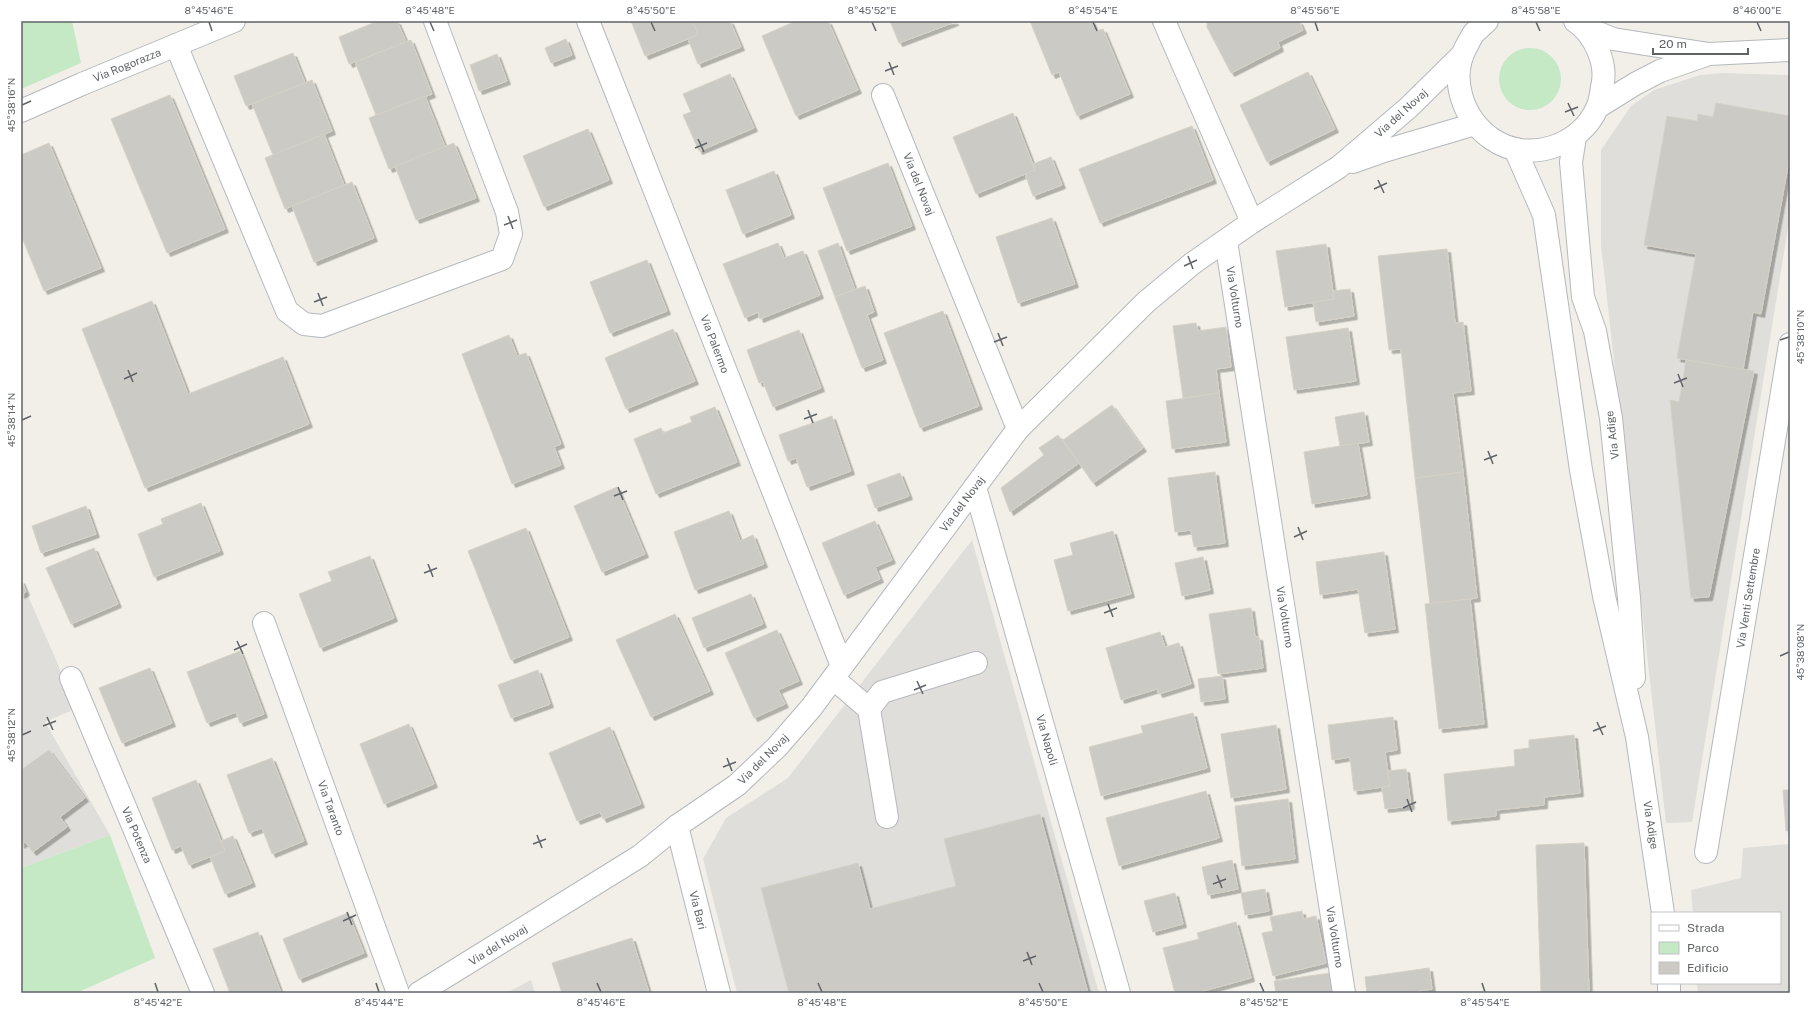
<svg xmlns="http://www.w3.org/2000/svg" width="1811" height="1014" viewBox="0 0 1811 1014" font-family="'Public Sans',sans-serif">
  <defs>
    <filter id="shadow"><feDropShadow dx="3.5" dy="3.5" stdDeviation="0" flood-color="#0004"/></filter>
  </defs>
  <rect width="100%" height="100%" fill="#f1efe8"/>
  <g fill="#e0deda">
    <path d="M 1723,73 L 1790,75 L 1790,215 L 1692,822 L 1666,823 L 1601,245 L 1601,150 L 1631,106 L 1654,90 L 1700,75 Z"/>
    <path d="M 972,540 L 1099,993 L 737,993 L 703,859 L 726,818 L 788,778 Z"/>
    <path d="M 21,580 L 56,660 L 75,709 L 45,722 L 110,835 L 21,868 Z"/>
    <path d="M 1790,844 L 1790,993 L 1698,993 L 1697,983 L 1780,983 L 1780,913 L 1693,913 L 1691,890 L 1741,878 L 1743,848 Z"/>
    <path d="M 531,980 L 535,993 L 506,993 Z"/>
  </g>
  <g fill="#c5e8c5">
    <path d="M 21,21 L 72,21 L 81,63 L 21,89 Z"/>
    <circle cx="1530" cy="79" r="31"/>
    <path d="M 110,835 L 155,958 L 76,993 L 21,993 L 21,868 Z"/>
  </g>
  <g fill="#cccac5" stroke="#d6d1c6" filter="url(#shadow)">
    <path d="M 378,21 L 397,21 L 406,42 L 349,64 L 339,37 Z"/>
    <path d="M 631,21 L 693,21 L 698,35 L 645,56 Z"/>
    <path d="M 693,21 L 730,21 L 741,47 L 698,64 L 688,39 L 698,35 Z"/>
    <path d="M 796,21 L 828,21 L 858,90 L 796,116 L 762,36 Z"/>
    <path d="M 890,21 L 955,21 L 955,22 L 899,43 Z"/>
    <path d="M 1030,21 L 1092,21 L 1096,31 L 1103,29 L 1130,94 L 1077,116 L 1059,72 L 1052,75 Z"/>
    <path d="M 1207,21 L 1299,21 L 1303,30 L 1278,42 L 1280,48 L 1231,73 L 1207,27 Z"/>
    <path d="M 566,39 L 572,55 L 551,63 L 545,48 Z"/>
    <path d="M 411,40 L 432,94 L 376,115 L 355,62 Z"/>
    <path d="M 293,53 L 305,83 L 246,106 L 234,76 Z"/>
    <path d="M 497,54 L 507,81 L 479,91 L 470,65 Z"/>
    <path d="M 1308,72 L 1335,129 L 1267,162 L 1240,105 Z"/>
    <path d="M 730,74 L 754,128 L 699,151 L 683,115 L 691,112 L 683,94 Z"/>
    <path d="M 312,80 L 332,131 L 273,155 L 252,104 Z"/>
    <path d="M 170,95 L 225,229 L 167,253 L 111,119 Z"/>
    <path d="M 425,96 L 445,147 L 389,169 L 369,118 Z"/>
    <path d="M 1716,103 L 1790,116 L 1790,155 L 1761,314 L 1753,312 L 1743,370 L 1677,358 L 1696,254 L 1644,245 L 1667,116 L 1697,121 L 1698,114 L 1713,117 Z"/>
    <path d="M 1013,113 L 1035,170 L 976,194 L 953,137 Z"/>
    <path d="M 1192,126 L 1213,180 L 1100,223 L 1079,169 Z"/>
    <path d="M 588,129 L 609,180 L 544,207 L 523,156 Z"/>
    <path d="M 324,134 L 344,185 L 285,209 L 265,158 Z"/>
    <path d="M 49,143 L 101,268 L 44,291 L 21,235 L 21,155 Z"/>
    <path d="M 454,143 L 476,198 L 416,220 L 395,166 Z"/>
    <path d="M 1051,157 L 1062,185 L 1033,196 L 1025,174 L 1035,170 L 1033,164 Z"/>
    <path d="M 888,163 L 912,226 L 847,251 L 823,188 Z"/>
    <path d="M 774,171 L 791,215 L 743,234 L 726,190 Z"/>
    <path d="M 352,182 L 374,238 L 314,262 L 292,206 Z"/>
    <path d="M 1052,218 L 1075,284 L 1018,303 L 996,237 Z"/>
    <path d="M 778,243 L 784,258 L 803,251 L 820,295 L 760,319 L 758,312 L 745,318 L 723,264 Z"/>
    <path d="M 838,243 L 855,290 L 835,297 L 818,251 Z"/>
    <path d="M 1326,244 L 1334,299 L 1285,307 L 1276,251 Z"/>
    <path d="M 1447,249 L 1455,323 L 1463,322 L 1471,391 L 1453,393 L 1463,472 L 1415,478 L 1401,349 L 1389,350 L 1378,256 Z"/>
    <path d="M 647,260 L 667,311 L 610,333 L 590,282 Z"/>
    <path d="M 865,286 L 874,312 L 867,315 L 883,360 L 862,368 L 835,297 Z"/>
    <path d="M 1350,289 L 1354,316 L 1316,322 L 1313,302 L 1334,299 L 1333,291 Z"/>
    <path d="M 152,301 L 188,394 L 283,357 L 309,424 L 145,488 L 82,329 Z"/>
    <path d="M 943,311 L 979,406 L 920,428 L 884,333 Z"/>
    <path d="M 1196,323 L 1198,331 L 1226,327 L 1231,367 L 1216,369 L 1219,393 L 1183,398 L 1173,326 Z"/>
    <path d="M 1348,328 L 1356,381 L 1294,390 L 1286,337 Z"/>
    <path d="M 673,329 L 695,381 L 626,409 L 605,358 Z"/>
    <path d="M 799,330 L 821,388 L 773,407 L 763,382 L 759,383 L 747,350 Z"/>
    <path d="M 509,335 L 517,356 L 526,353 L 561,444 L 554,447 L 561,465 L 512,484 L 462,354 Z"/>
    <path d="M 1686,360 L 1754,371 L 1709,597 L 1691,598 L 1670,400 L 1679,402 Z"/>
    <path d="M 1219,393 L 1226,442 L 1172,449 L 1166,401 Z"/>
    <path d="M 1112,405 L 1143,448 L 1093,483 L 1063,440 Z"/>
    <path d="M 715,407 L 737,462 L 656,494 L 634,439 L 661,428 L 663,433 L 692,422 L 690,417 Z"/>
    <path d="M 1364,412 L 1369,442 L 1340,446 L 1335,417 Z"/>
    <path d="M 832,416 L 851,471 L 807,487 L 796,458 L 788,461 L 779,435 Z"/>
    <path d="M 1058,435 L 1079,463 L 1010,512 L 1001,488 L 1044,455 L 1039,448 Z"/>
    <path d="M 1358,443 L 1367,495 L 1312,504 L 1304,452 Z"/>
    <path d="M 1215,472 L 1225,543 L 1194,547 L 1191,530 L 1175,532 L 1168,478 Z"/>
    <path d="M 1463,472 L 1477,598 L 1430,604 L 1415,478 Z"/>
    <path d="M 900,473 L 909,496 L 875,508 L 867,485 Z"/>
    <path d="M 617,487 L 645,554 L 602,572 L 574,506 Z"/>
    <path d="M 201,503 L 220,551 L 154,577 L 138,534 L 163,524 L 161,519 Z"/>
    <path d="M 86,506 L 96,534 L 41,553 L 32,526 Z"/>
    <path d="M 729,511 L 740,541 L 753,535 L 764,564 L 695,590 L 674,532 Z"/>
    <path d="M 875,521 L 892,560 L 875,567 L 880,579 L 844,595 L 822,543 Z"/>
    <path d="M 526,528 L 569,637 L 511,660 L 468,551 Z"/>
    <path d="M 1113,531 L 1131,594 L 1068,611 L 1054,560 L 1073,555 L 1070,543 Z"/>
    <path d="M 94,548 L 118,604 L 71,624 L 46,568 Z"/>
    <path d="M 1384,552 L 1395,629 L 1365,633 L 1358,589 L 1320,595 L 1316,562 Z"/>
    <path d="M 370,556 L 394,618 L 320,648 L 299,594 L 332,581 L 328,572 Z"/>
    <path d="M 1203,557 L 1210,590 L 1182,596 L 1175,563 Z"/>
    <path d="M 21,580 L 26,592 L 21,595 Z"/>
    <path d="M 751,594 L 763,624 L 704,648 L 692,618 Z"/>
    <path d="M 1470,599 L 1484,724 L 1439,729 L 1425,604 Z"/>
    <path d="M 1251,608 L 1255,637 L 1259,637 L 1263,668 L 1218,674 L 1209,614 Z"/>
    <path d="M 675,614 L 710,691 L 651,717 L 616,640 Z"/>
    <path d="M 777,630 L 799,681 L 778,690 L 785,704 L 754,718 L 725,653 Z"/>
    <path d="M 1160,632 L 1165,647 L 1179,643 L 1191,684 L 1159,694 L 1157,689 L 1121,700 L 1106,648 Z"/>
    <path d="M 240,651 L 264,714 L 240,723 L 236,712 L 207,723 L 187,672 Z"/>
    <path d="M 150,668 L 172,723 L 122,743 L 99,688 Z"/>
    <path d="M 538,670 L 550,704 L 511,718 L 498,685 Z"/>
    <path d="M 1222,676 L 1225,699 L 1201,702 L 1198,679 Z"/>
    <path d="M 1193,713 L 1207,768 L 1101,796 L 1089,747 L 1143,733 L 1141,726 Z"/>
    <path d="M 1393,717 L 1397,750 L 1385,752 L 1390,786 L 1354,791 L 1350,757 L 1332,760 L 1328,725 Z"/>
    <path d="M 409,724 L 434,784 L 384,804 L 360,744 Z"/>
    <path d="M 1276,725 L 1286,789 L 1231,798 L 1221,734 Z"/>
    <path d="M 610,727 L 641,804 L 603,819 L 600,812 L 577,821 L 549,753 Z"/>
    <path d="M 1574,735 L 1580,793 L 1544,797 L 1544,805 L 1496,810 L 1496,816 L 1448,821 L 1444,774 L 1515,766 L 1514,750 L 1529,748 L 1529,740 Z"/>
    <path d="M 49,750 L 85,798 L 60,817 L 67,827 L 33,852 L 25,842 L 21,845 L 21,770 Z"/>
    <path d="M 272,758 L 304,841 L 272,854 L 262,828 L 249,833 L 227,775 Z"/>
    <path d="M 1406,769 L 1411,806 L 1385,809 L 1382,787 L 1390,786 L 1388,771 Z"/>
    <path d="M 196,780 L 225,851 L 189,865 L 181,846 L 172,850 L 152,798 Z"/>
    <path d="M 1783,790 L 1790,790 L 1790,831 L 1786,831 Z"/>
    <path d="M 1206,791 L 1219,838 L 1119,866 L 1106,818 Z"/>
    <path d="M 1288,799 L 1295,859 L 1242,866 L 1235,806 Z"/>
    <path d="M 1040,814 L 1088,993 L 789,993 L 761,888 L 858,863 L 870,909 L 956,886 L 944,839 Z"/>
    <path d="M 233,836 L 252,883 L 225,894 L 210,857 L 225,851 L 221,841 Z"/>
    <path d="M 1584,843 L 1589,993 L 1541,993 L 1536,845 Z"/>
    <path d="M 1232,860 L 1238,889 L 1208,895 L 1202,867 Z"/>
    <path d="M 1265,889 L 1269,911 L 1245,915 L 1241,893 Z"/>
    <path d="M 1175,893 L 1183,924 L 1153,932 L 1144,901 Z"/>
    <path d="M 1302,911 L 1303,919 L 1316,916 L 1326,963 L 1273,976 L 1262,933 L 1273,931 L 1270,917 Z"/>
    <path d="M 348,913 L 364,953 L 299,979 L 283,939 Z"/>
    <path d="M 1236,922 L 1251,978 L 1196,993 L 1175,993 L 1163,948 L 1199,939 L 1197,933 Z"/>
    <path d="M 258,932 L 281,993 L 230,993 L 213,949 Z"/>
    <path d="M 632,938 L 649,993 L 562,993 L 552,963 Z"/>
    <path d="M 1429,968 L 1432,989 L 1406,993 L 1367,993 L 1365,977 Z"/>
    <path d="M 1330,973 L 1332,993 L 1276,993 L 1274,981 Z"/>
  </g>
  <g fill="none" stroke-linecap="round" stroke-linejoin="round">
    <g stroke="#b5b8bc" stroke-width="24">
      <g id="minor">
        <path d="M 588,21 L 842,666"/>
        <path d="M 1164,21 L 1252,222"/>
        <path d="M 1487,21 C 1483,25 1478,29 1474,33 C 1471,37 1469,42 1466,47 C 1449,79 1463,119 1492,139 C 1528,164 1581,146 1597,108 C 1600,102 1601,94 1602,87 C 1608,64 1595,35 1575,21"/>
        <path d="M 1584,27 L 1613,39 L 1709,54 L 1790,50"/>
        <path d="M 176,45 L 287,311 L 304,324 L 322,326 L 502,259 L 511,234 L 507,212 L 435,21"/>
        <path d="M 883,95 L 1018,429"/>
        <path d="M 1598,107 L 1635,84 L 1660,71 L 1706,55"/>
        <path d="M 21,111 L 82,84 L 234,21"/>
        <path d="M 1575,137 L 1571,162 L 1583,297 L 1595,331 L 1611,418 L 1629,598 L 1634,678"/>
        <path d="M 1515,149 L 1544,215 L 1581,470 L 1604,596 L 1637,737 L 1663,913"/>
        <path d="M 1353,162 L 1384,151 L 1475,124"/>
        <path d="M 1226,241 L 1344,993"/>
        <path d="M 975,487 L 1119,993"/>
        <path d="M 264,623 L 398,993"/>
        <path d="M 71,678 L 203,993"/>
        <path d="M 834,679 L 869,709 L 887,817"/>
        <path d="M 869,709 L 882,692 L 976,663"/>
        <path d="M 677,826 L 719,993"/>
        <path d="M 1706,852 L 1790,344"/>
        <path d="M 1669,983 L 1669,993"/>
        <path d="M 419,993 L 640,856 L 677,826 L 737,785 L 777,747 L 811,708 L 1018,429 L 1146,302 L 1193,263 L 1252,222 L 1339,167 L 1408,108 L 1461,56"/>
      </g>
    </g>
    <use href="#minor" stroke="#fff" stroke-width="22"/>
  </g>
  <path fill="none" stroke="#5f6368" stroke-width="1.5" d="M 209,22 L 212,31M 430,22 L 434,31M 651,22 L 655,31M 872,22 L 876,31M 1093,22 L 1097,31M 1315,22 L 1318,31M 1536,22 L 1540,31M 1757,22 L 1761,31M 889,62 L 894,75M 885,71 L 898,66M 1568,103 L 1574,116M 22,105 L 31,101M 1565,112 L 1578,107M 698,139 L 704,152M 695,148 L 707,143M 1378,180 L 1384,193M 1374,189 L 1387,183M 508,216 L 513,229M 504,225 L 517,220M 1188,256 L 1193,269M 1184,266 L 1197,260M 318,293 L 323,306M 314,302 L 327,297M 998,333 L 1003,346M 1780,340 L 1789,337M 994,342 L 1007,337M 128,370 L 133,382M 1678,374 L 1683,387M 124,379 L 137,373M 1674,383 L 1687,378M 808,410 L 813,423M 804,419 L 817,414M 22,420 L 31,416M 1488,451 L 1493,464M 1484,460 L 1497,455M 618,487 L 623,500M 614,496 L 627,491M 1298,527 L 1303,540M 1294,537 L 1307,531M 428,564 L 433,577M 424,573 L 437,568M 1108,604 L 1113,617M 1104,613 L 1117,608M 237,641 L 243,654M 234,650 L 247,644M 1780,656 L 1789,652M 917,681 L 923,694M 914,690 L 926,685M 47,717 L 53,730M 1597,722 L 1603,735M 43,726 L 56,721M 1593,731 L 1606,726M 22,735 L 31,731M 727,758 L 732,771M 723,767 L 736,762M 1407,799 L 1412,812M 1403,808 L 1416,802M 537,835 L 542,848M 533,844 L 546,839M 1217,875 L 1222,888M 1213,884 L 1226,879M 347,912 L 352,925M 343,921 L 356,915M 1027,952 L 1032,965M 1023,961 L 1036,956M 155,983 L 158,992M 376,983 L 379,992M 597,983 L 601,992M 818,983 L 822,992M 1039,983 L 1043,992M 1260,983 L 1264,992M 1482,983 L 1485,992"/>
  <g text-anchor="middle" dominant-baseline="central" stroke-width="3.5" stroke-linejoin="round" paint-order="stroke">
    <g font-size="11" fill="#5f6368" stroke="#fff">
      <text transform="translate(127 65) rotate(-22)">Via Rogorazza</text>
      <text transform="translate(1401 113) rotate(-42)">Via del Novaj</text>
      <text transform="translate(919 184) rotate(68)">Via del Novaj</text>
      <text transform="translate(1235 297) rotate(81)">Via Volturno</text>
      <text transform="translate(715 344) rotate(69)">Via Palermo</text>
      <text transform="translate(1612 435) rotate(-97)">Via Adige</text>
      <text transform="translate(962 504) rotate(-53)">Via del Novaj</text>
      <text transform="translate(1748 598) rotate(-81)">Via Venti Settembre</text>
      <text transform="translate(1285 617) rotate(81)">Via Volturno</text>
      <text transform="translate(1047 740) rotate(74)">Via Napoli</text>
      <text transform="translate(763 759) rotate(-45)">Via del Novaj</text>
      <text transform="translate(331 808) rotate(70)">Via Taranto</text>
      <text transform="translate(1651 825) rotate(81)">Via Adige</text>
      <text transform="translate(137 835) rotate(67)">Via Potenza</text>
      <text transform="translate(698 910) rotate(76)">Via Bari</text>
      <text transform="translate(1335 937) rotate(81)">Via Volturno</text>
      <text transform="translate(498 945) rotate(-32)">Via del Novaj</text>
    </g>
  </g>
  <rect width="1811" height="1014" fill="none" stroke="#ffffff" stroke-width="44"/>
  <rect x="1651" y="912" width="130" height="72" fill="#ffffff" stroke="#bfc1c3"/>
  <rect x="1659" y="925" width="20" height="6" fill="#ffffff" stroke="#bfc1c3"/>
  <text x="1687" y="932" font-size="12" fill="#5f6368">Strada</text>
  <rect x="1659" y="942" width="20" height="12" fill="#c5e8c5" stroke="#bfc1c3"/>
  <text x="1687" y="952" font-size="12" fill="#5f6368">Parco</text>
  <rect x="1659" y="962" width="20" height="12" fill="#cccac5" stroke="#bfc1c3"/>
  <text x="1687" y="972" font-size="12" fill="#5f6368">Edificio</text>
  <path d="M1653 48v6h95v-6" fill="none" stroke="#5f6368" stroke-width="2"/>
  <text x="1659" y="48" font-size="12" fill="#5f6368" stroke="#ffffff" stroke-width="3" paint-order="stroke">20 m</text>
  <rect x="22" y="22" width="1767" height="970" fill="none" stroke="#5f6368" stroke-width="1.5"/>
  <g font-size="10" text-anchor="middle" fill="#5f6368">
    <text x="209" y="14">8°45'46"E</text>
    <text x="430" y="14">8°45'48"E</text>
    <text x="651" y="14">8°45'50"E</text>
    <text x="872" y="14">8°45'52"E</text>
    <text x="1093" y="14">8°45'54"E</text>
    <text x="1315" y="14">8°45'56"E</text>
    <text x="1536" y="14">8°45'58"E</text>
    <text x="1757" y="14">8°46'00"E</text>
    <text transform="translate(11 105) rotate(-90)" y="4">45°38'16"N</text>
    <text transform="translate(1800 337) rotate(-90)" y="4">45°38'10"N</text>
    <text transform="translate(11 420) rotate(-90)" y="4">45°38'14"N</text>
    <text transform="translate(1800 652) rotate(-90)" y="4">45°38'08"N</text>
    <text transform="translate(11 735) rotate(-90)" y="4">45°38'12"N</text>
    <text x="158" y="1006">8°45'42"E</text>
    <text x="379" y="1006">8°45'44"E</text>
    <text x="601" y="1006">8°45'46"E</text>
    <text x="822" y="1006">8°45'48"E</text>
    <text x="1043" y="1006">8°45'50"E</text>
    <text x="1264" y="1006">8°45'52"E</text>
    <text x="1485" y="1006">8°45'54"E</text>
  </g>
</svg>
